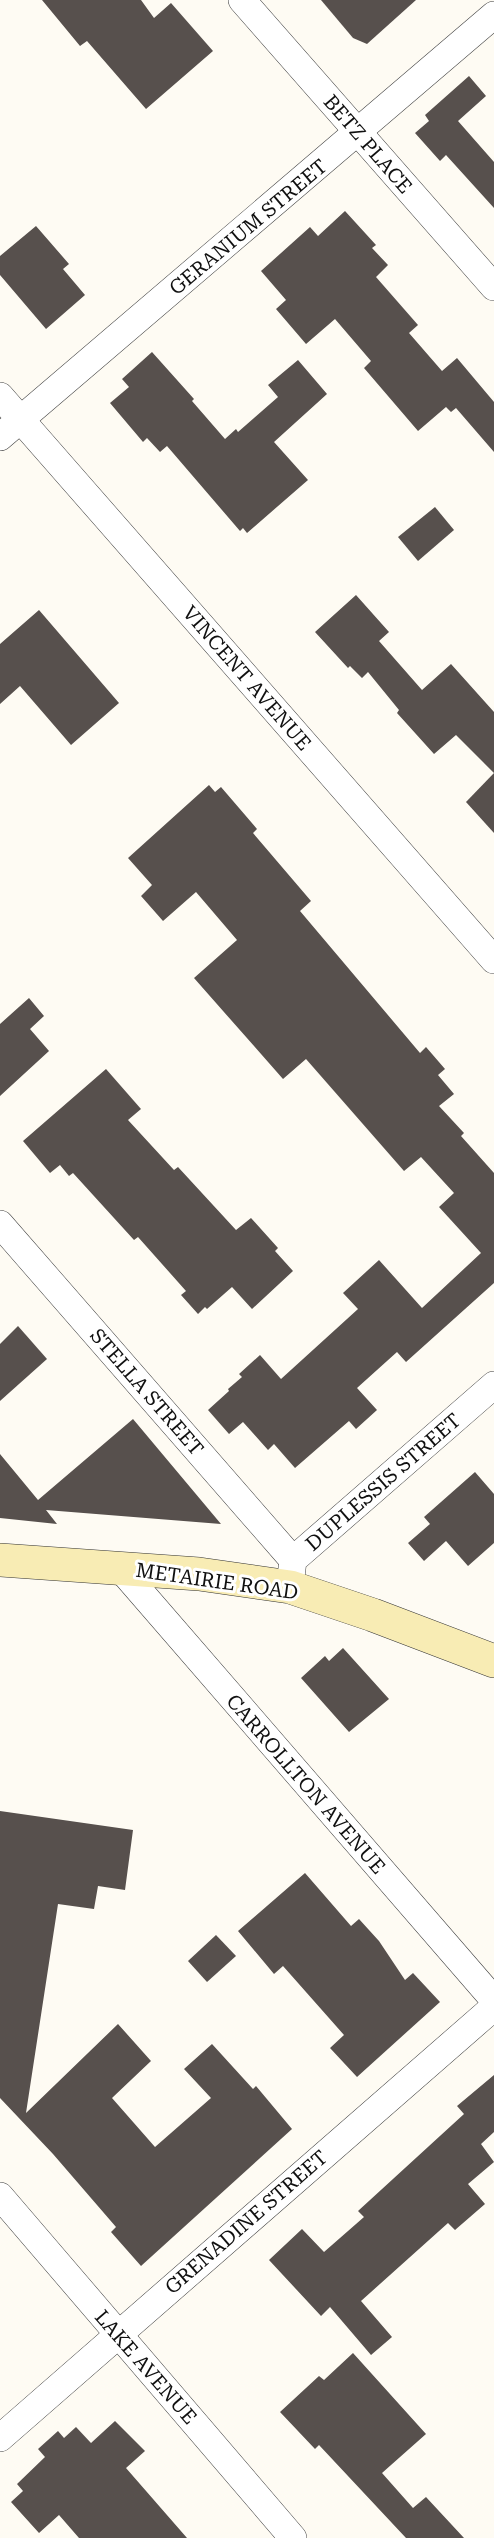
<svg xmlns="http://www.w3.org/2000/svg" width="494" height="2538" viewBox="0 0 494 2538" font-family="'Roboto Serif',serif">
  <rect width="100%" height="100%" fill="#fefbf3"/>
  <g fill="#57504d">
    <path d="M 42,0 L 141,0 L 154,18 L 171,3 L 213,51 L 146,109 L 87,41 L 80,46 Z"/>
    <path d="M 321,0 L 416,0 L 367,44 L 353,38 Z"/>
    <path d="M 469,76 L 486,96 L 458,121 L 494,162 L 494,208 L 446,155 L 440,161 L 415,133 L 429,121 L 425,115 Z"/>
    <path d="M 345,211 L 376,245 L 372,248 L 388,265 L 376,277 L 418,325 L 409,333 L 442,371 L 457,358 L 494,402 L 494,452 L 456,408 L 451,412 L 446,407 L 418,431 L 364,368 L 371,361 L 335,319 L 306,344 L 276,309 L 286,300 L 261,271 L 310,227 L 318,236 Z"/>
    <path d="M 36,226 L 69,264 L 63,269 L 85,295 L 46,329 L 0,275 L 0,256 Z"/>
    <path d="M 152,352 L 194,399 L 192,401 L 225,439 L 236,429 L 238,432 L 278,397 L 268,385 L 298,360 L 327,394 L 274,442 L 308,480 L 247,533 L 243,528 L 240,531 L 167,446 L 160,452 L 147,438 L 143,442 L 110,403 L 129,387 L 122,379 Z"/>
    <path d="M 435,507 L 454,530 L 418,561 L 398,537 Z"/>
    <path d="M 356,595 L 389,632 L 379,641 L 422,690 L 451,664 L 494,712 L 494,773 L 456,735 L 434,754 L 397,713 L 399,710 L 368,672 L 362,678 L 350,666 L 348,668 L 315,632 Z"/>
    <path d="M 39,610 L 119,703 L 71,745 L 20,686 L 0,704 L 0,644 Z"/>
    <path d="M 494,773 L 494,833 L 466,802 Z"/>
    <path d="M 209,785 L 215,792 L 221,787 L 257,829 L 253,833 L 311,901 L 300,911 L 420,1053 L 426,1047 L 445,1069 L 438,1075 L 454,1094 L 439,1106 L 464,1133 L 461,1136 L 494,1173 L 494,1283 L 406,1362 L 397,1352 L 357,1388 L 377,1410 L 356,1429 L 349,1421 L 295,1468 L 274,1444 L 268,1450 L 243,1422 L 229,1434 L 208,1410 L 229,1391 L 228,1389 L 242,1377 L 239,1374 L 260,1355 L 281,1379 L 358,1309 L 343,1293 L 379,1260 L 422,1308 L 481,1253 L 439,1207 L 454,1193 L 421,1157 L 404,1171 L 306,1059 L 283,1079 L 194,978 L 237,940 L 196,892 L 163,921 L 141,896 L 152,885 L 128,858 Z"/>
    <path d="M 29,998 L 44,1016 L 30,1029 L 49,1051 L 0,1096 L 0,1024 Z"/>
    <path d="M 106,1069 L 141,1109 L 128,1120 L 174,1170 L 178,1167 L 236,1230 L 251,1218 L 278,1248 L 275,1251 L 293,1271 L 252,1309 L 232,1287 L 207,1309 L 205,1307 L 198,1314 L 181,1295 L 186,1291 L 138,1237 L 134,1240 L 73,1173 L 69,1176 L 60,1165 L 50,1173 L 23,1141 Z"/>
    <path d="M 18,1326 L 47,1359 L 0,1401 L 0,1344 Z"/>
    <path d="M 133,1419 L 221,1524 L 46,1510 L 57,1524 L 0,1518 L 0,1454 L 38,1500 Z"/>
    <path d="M 475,1472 L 494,1494 L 494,1543 L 468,1566 L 446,1541 L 424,1561 L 408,1543 L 430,1524 L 424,1517 Z"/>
    <path d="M 343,1648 L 389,1699 L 349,1732 L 301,1678 L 325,1656 L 329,1661 Z"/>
    <path d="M 0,1811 L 133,1830 L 125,1890 L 98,1886 L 94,1909 L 58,1904 L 26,2113 L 118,2024 L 151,2061 L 112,2098 L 155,2147 L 211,2098 L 184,2069 L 212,2044 L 253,2089 L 256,2086 L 292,2129 L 141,2266 L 111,2232 L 116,2227 L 53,2154 L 0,2098 Z"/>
    <path d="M 305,1873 L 351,1926 L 359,1919 L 379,1941 L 405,1980 L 413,1973 L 440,2002 L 357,2077 L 330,2048 L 344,2035 L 283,1966 L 274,1974 L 238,1931 Z"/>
    <path d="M 216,1935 L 236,1956 L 207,1982 L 188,1961 Z"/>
    <path d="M 494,2075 L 494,2132 L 481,2144 L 494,2162 L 468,2184 L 485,2204 L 455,2230 L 448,2223 L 361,2301 L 392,2337 L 371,2355 L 330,2307 L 321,2316 L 269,2260 L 302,2229 L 324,2252 L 364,2217 L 358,2211 L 464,2114 L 457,2106 Z"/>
    <path d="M 353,2353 L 426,2434 L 382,2473 L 413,2508 L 426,2497 L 464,2538 L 406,2538 L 319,2445 L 315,2449 L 280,2412 L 319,2376 L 324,2380 Z"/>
    <path d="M 115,2421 L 145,2451 L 126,2468 L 187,2538 L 79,2538 L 59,2515 L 39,2533 L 11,2502 L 23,2491 L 17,2484 L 45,2457 L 38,2449 L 58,2431 L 64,2438 L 76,2427 L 91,2443 Z"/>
  </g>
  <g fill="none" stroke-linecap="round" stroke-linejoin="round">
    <g stroke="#434343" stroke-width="28">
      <g id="minor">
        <path d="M 242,0 L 494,287"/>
        <path d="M 0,396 L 494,960"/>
        <path d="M 0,437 L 494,15"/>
        <path d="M 0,1224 L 293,1560"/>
        <path d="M 119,1567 L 494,2000"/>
        <path d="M 291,1577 L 293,1560 L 494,1385"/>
        <path d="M 0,2196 L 293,2538"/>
        <path d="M 0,2438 L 494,2007"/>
      </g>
    </g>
    <g stroke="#323232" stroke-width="34">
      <path id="secondary" d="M 0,1560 L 199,1574 L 290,1587 L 373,1615 L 494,1661"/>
    </g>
    <use href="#minor" stroke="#fff" stroke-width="27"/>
    <use href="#secondary" stroke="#f8ecb4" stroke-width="33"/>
  </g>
  <g text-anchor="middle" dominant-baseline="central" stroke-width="6" stroke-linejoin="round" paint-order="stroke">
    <g font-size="20" fill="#101010" stroke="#fff">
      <text transform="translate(368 144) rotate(49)">BETZ PLACE</text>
      <text transform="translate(248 227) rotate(-40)">GERANIUM STREET</text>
      <text transform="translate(247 678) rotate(49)">VINCENT AVENUE</text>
      <text transform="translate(147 1392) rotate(49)">STELLA STREET</text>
      <text transform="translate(383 1482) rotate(-41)">DUPLESSIS STREET</text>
      <text transform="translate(217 1581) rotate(8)">METAIRIE ROAD</text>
      <text transform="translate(306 1784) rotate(49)">CARROLLTON AVENUE</text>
      <text transform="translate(246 2222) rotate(-41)">GRENADINE STREET</text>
      <text transform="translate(146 2367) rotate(49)">LAKE AVENUE</text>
    </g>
  </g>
</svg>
